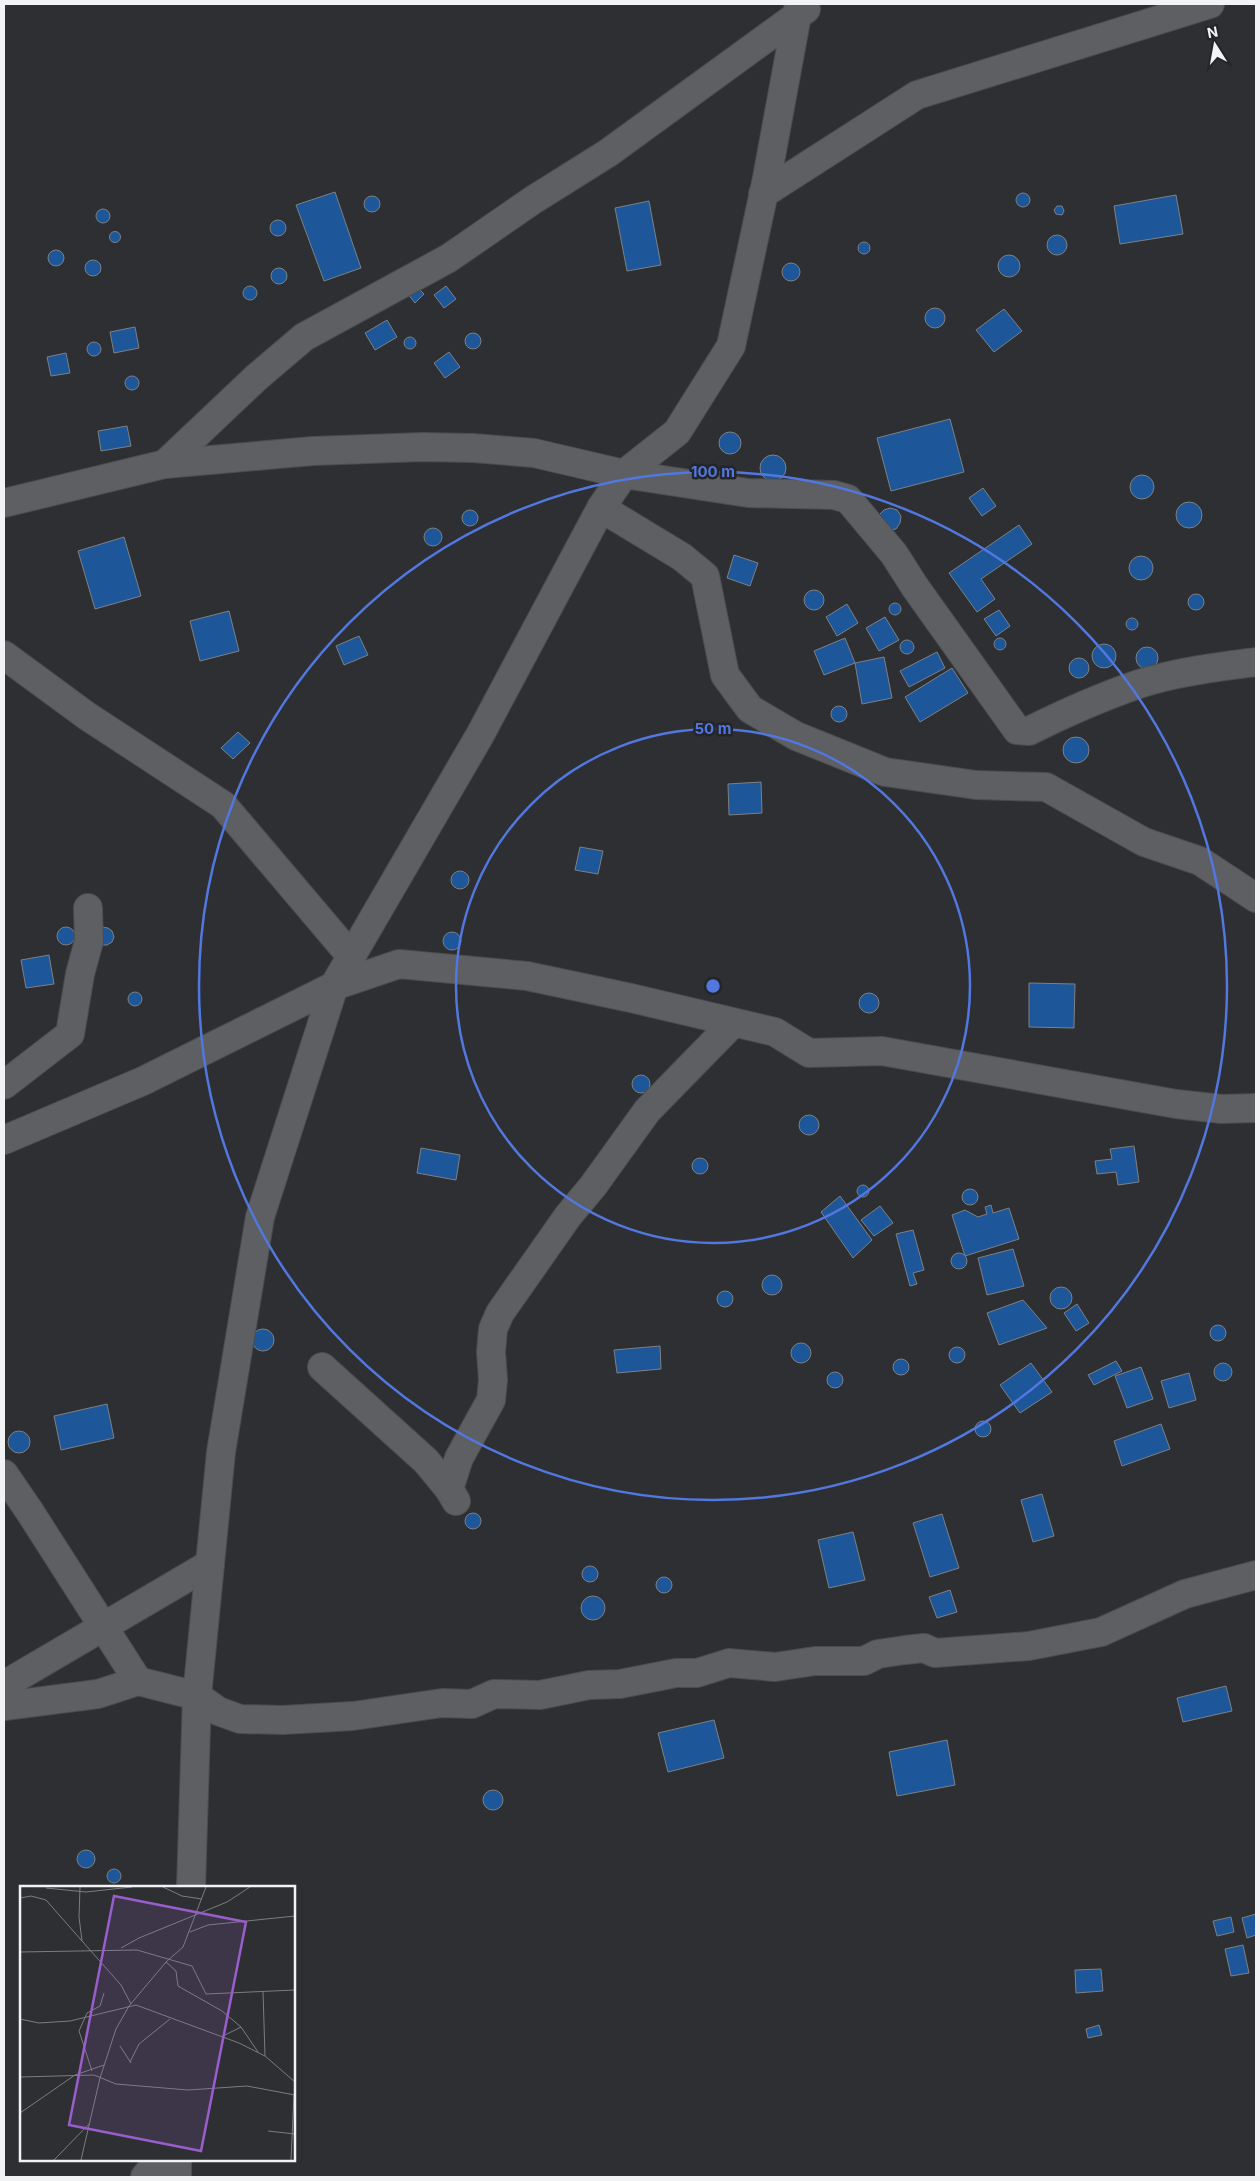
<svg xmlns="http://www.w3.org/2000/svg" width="1260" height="2181" viewBox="0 0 1260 2181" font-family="Inter,sans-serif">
  <rect width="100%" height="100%" fill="#2d2f32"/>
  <g fill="#1d5799" stroke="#7e8083">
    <path d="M 335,192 L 361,268 L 324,281 L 296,205 Z"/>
    <circle cx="1023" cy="200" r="7"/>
    <path d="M 1176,195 L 1183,234 L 1120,244 L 1114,206 Z"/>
    <circle cx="372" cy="204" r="8"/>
    <path d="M 649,201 L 661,265 L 627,271 L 615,208 Z"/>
    <path d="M 1057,206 L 1062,206 L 1064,211 L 1062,215 L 1056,214 L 1054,210 Z"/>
    <circle cx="103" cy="216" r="7"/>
    <circle cx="278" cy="228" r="8"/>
    <circle cx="115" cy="237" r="5.5"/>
    <circle cx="1057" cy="245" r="10"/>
    <circle cx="864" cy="248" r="6"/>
    <circle cx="56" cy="258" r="8"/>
    <circle cx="1009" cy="266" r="11"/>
    <circle cx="93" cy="268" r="8"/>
    <circle cx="791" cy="272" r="9"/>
    <circle cx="279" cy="276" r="8"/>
    <circle cx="250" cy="293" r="7"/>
    <path d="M 446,286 L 456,299 L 444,308 L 434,295 Z"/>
    <path d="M 417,287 L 424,294 L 415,303 L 408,294 Z"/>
    <circle cx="935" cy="318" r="10"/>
    <path d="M 1004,309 L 1022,331 L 994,352 L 976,330 Z"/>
    <path d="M 387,320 L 397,337 L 375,350 L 365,333 Z"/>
    <path d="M 135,327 L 139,348 L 114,353 L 110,332 Z"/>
    <circle cx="473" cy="341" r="8"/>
    <circle cx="410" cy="343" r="6"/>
    <circle cx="94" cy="349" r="7"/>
    <path d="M 449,352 L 460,367 L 445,378 L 434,363 Z"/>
    <path d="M 66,353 L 70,373 L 51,376 L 47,357 Z"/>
    <circle cx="132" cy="383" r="7"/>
    <path d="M 950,419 L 964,472 L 891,491 L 877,438 Z"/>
    <path d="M 127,426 L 131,446 L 101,451 L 98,431 Z"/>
    <circle cx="730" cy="443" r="11"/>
    <circle cx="773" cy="468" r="13"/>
    <circle cx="1142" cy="487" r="12"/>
    <path d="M 983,488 L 996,506 L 982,516 L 969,498 Z"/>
    <circle cx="1189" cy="515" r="13"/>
    <path d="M 890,508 L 897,510 L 901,516 L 900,523 L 896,529 L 889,530 L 879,515 L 884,510 Z"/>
    <circle cx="470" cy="518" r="8"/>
    <path d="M 1019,525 L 1032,544 L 981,579 L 995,599 L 977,612 L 949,573 Z"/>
    <circle cx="433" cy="537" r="9"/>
    <path d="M 124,537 L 141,596 L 95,609 L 78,551 Z"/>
    <path d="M 734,555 L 758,563 L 750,586 L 727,578 Z"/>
    <circle cx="1141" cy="568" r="12"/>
    <circle cx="814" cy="600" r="10"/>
    <circle cx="1196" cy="602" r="8"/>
    <circle cx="895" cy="609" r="6"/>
    <path d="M 847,604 L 858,623 L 837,636 L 826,617 Z"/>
    <path d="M 999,610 L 1010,626 L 996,636 L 984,619 Z"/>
    <path d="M 229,611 L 239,651 L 200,661 L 190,621 Z"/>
    <path d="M 885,617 L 899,640 L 879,651 L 866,628 Z"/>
    <circle cx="1132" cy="624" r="6"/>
    <path d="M 359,636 L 368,655 L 344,665 L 336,646 Z"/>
    <path d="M 845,638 L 855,663 L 824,675 L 814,651 Z"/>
    <circle cx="1000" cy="644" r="6"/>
    <circle cx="907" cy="647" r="7"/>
    <circle cx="1104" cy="656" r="12"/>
    <circle cx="1147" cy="658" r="11"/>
    <path d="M 937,652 L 945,668 L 909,687 L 900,671 Z"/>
    <path d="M 884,657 L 892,698 L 862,704 L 855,663 Z"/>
    <circle cx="1079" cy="668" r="10"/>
    <path d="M 952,668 L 968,693 L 920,722 L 905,697 Z"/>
    <circle cx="839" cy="714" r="8"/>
    <path d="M 238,732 L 250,743 L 233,759 L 221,748 Z"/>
    <circle cx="1076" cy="750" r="13"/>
    <path d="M 761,782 L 762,813 L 729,815 L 728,784 Z"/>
    <path d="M 580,847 L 603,851 L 598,874 L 575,870 Z"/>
    <circle cx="460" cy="880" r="9"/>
    <circle cx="66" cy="936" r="9"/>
    <path d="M 102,927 L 108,928 L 112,931 L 114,937 L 112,942 L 107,945 L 101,945 L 97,930 Z"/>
    <circle cx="452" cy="941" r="9"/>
    <path d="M 49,955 L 54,984 L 26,988 L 21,960 Z"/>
    <path d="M 1029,983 L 1075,984 L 1074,1028 L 1029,1027 Z"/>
    <circle cx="135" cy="999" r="7"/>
    <circle cx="869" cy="1003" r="10"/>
    <circle cx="641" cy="1084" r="9"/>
    <circle cx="809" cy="1125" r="10"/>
    <path d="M 1134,1146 L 1139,1182 L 1118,1185 L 1116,1172 L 1097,1174 L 1095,1161 L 1112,1159 L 1110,1149 Z"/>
    <path d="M 421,1148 L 460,1155 L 456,1180 L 417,1173 Z"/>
    <circle cx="700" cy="1166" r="8"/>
    <circle cx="863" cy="1191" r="6"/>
    <circle cx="970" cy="1197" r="8"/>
    <path d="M 840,1196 L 872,1240 L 853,1258 L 821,1212 Z"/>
    <path d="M 991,1205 L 993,1213 L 1009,1208 L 1019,1239 L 965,1256 L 952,1215 L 965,1210 L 978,1217 L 987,1214 L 985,1207 Z"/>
    <path d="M 880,1206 L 893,1223 L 874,1236 L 861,1220 Z"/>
    <path d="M 913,1230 L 924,1270 L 913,1273 L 917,1284 L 910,1286 L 896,1234 Z"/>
    <path d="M 1013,1249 L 1024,1286 L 987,1295 L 978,1258 Z"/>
    <circle cx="959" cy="1261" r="8"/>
    <circle cx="772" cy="1285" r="10"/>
    <circle cx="1061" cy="1298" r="11"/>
    <circle cx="725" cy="1299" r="8"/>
    <path d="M 1023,1300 L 1047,1328 L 999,1345 L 987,1313 Z"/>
    <path d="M 1077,1304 L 1089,1323 L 1076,1331 L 1064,1313 Z"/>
    <circle cx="1218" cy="1333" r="8"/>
    <circle cx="263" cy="1340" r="11"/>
    <circle cx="801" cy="1353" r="10"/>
    <path d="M 660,1346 L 661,1369 L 617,1373 L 614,1350 Z"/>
    <circle cx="957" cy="1355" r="8"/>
    <circle cx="901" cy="1367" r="8"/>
    <path d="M 1116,1361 L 1122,1371 L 1094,1385 L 1088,1375 Z"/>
    <path d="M 1031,1363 L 1052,1392 L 1020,1413 L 1000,1385 Z"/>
    <circle cx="1223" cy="1372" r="9"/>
    <path d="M 1141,1367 L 1153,1399 L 1127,1408 L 1115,1376 Z"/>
    <circle cx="835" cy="1380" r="8"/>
    <path d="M 1189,1373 L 1196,1400 L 1169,1408 L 1161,1381 Z"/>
    <path d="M 107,1404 L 114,1438 L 61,1450 L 54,1416 Z"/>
    <circle cx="983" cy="1429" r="8"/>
    <path d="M 1161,1424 L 1170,1449 L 1122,1466 L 1114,1441 Z"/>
    <circle cx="19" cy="1442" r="11"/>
    <path d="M 1042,1494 L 1054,1536 L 1033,1542 L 1021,1500 Z"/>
    <circle cx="473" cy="1521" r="8"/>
    <path d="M 942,1514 L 959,1568 L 930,1577 L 913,1523 Z"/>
    <path d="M 853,1532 L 865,1580 L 829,1588 L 818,1540 Z"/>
    <circle cx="590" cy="1574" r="8"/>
    <circle cx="664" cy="1585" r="8"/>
    <path d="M 950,1590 L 957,1612 L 937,1618 L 929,1597 Z"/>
    <circle cx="593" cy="1608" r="12"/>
    <path d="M 1226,1686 L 1232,1711 L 1183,1722 L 1177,1698 Z"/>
    <path d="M 714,1720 L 724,1758 L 668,1772 L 658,1733 Z"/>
    <path d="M 947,1740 L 955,1785 L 897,1796 L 889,1752 Z"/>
    <circle cx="493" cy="1800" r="10"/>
    <circle cx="86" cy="1859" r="9"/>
    <circle cx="114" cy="1876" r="7"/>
    <path d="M 1256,1914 L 1256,1935 L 1247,1938 L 1242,1918 Z"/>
    <path d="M 1231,1917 L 1234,1932 L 1217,1936 L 1213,1921 Z"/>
    <path d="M 1243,1945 L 1249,1973 L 1231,1976 L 1225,1949 Z"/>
    <path d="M 1101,1969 L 1103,1991 L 1076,1993 L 1075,1970 Z"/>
    <path d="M 1099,2025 L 1102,2035 L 1088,2038 L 1086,2029 Z"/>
  </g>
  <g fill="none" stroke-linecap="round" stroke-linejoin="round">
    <g stroke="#4b4c4e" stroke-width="30">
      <g id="street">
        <path d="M 763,194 L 917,95 L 1210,4"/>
        <path d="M 165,464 L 257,377 L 304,337 L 449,258 L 533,200 L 608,153 L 806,9"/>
        <path d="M 4,503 L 165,464 L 313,451 L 422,447 L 473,448 L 534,453 L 624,474 L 748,493 L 834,495 L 848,499 L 894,554 L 915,587 L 1017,730 L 1029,731 C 1065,713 1101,697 1139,684 C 1176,672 1218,667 1256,662"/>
        <path d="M 601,508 L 682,557 L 705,576 L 725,675 L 750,709 L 796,736 L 885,772 L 976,785 L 1046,787 L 1144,842 L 1200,861 L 1256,898"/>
        <path d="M 4,655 L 87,716 L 223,805 L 351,956"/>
        <path d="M 4,1085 L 70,1034 L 80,974 L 89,941 L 88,908"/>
        <path d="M 4,1140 L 143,1081 L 334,986 L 399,964 L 527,976 L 631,998 L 775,1032 L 809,1053 L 882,1051 L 1176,1104 L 1222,1109 L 1256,1108"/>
        <path d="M 322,1367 L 426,1461 L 449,1489 L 456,1501"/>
        <path d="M 4,1474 L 30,1512 L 138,1681"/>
        <path d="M 449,1489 L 459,1458 L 491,1400 L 493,1380 L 491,1352 L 493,1329 L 500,1313 L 568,1216 L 593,1186 L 647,1111 L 733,1023"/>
        <path d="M 4,1685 L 210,1564"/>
        <path d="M 4,1706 L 98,1694 L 138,1681 L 197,1696 L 218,1711 L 240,1719 L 283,1720 L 353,1716 L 442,1703 L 472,1704 L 494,1694 L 540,1695 L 589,1685 L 620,1684 L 676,1673 L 697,1673 L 729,1663 L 775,1667 L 815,1661 L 864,1661 L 878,1654 L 905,1650 L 924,1648 L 935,1653 L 1029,1646 L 1101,1632 L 1185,1594 L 1256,1575"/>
        <path d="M 191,1887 L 197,1696 L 221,1452 L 260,1217 L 334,986 L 480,735 L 601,508 L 624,474 L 677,432 L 731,346 L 767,178 L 799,4"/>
        <path d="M 145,2177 L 159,2160"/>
        <path d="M 177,2177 L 177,2160"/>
      </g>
    </g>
    <use href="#street" stroke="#5d5f62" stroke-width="28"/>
  </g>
  <g fill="none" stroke="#5277df" stroke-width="2.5">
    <circle cx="713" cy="986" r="257"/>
    <circle cx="713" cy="986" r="514"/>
  </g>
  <g transform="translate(20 1886)">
    <rect width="275" height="275" fill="#2d2f32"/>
    <path fill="none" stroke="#7c7d80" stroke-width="1" d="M 60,1 L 59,31 L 62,55 L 101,99 L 111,118M 143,1 L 162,10 L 182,13M 26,2 L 66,6 L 112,1M 0,12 L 11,10 L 26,14 L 62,55M 170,46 L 188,39 L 275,30M 101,62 L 119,52 L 207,16 L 230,1M 0,66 L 117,64 L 172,80 L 186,108 L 275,104M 146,76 L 156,85 L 158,100 L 202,125 L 221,141 L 238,166M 243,105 L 245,170M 0,133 L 19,137 L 50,135 L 116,119 L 219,157 L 245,170 L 275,196M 201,151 L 221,141M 100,160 L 111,177M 110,176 L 119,158 L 150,133M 72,185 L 59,145 L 67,127 L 80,120 L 84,107M 0,191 L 74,189 L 96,198 L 168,204 L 227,200 L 275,209M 0,227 L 55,189 L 84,179M 248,245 L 275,248M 34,274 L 69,238M 61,274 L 80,192 L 96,143 L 109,120 L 146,76 L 163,61 L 186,1M 271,274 L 274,209"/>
    <path fill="#995ecc" fill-opacity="0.15" stroke="#995ecc" stroke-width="2.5" d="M 94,10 L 226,36 L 181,265 L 49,239 Z"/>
    <rect width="275" height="275" fill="none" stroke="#f2f3f4" stroke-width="2.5"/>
  </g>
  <circle cx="713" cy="986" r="8" fill="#5277df" stroke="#232528" stroke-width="2.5"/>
  <g font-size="15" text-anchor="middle" font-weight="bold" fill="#5277df" stroke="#232528" stroke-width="5" stroke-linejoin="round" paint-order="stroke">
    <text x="713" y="477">100 m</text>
    <text x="713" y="734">50 m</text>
  </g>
  <rect width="1260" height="2181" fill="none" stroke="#f2f3f4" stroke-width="10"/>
  <g transform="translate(1215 45) rotate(349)" stroke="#232528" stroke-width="4" paint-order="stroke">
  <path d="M0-4L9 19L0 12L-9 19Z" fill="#f2f3f4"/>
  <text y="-8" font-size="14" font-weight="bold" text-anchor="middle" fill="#f2f3f4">N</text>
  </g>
</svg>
